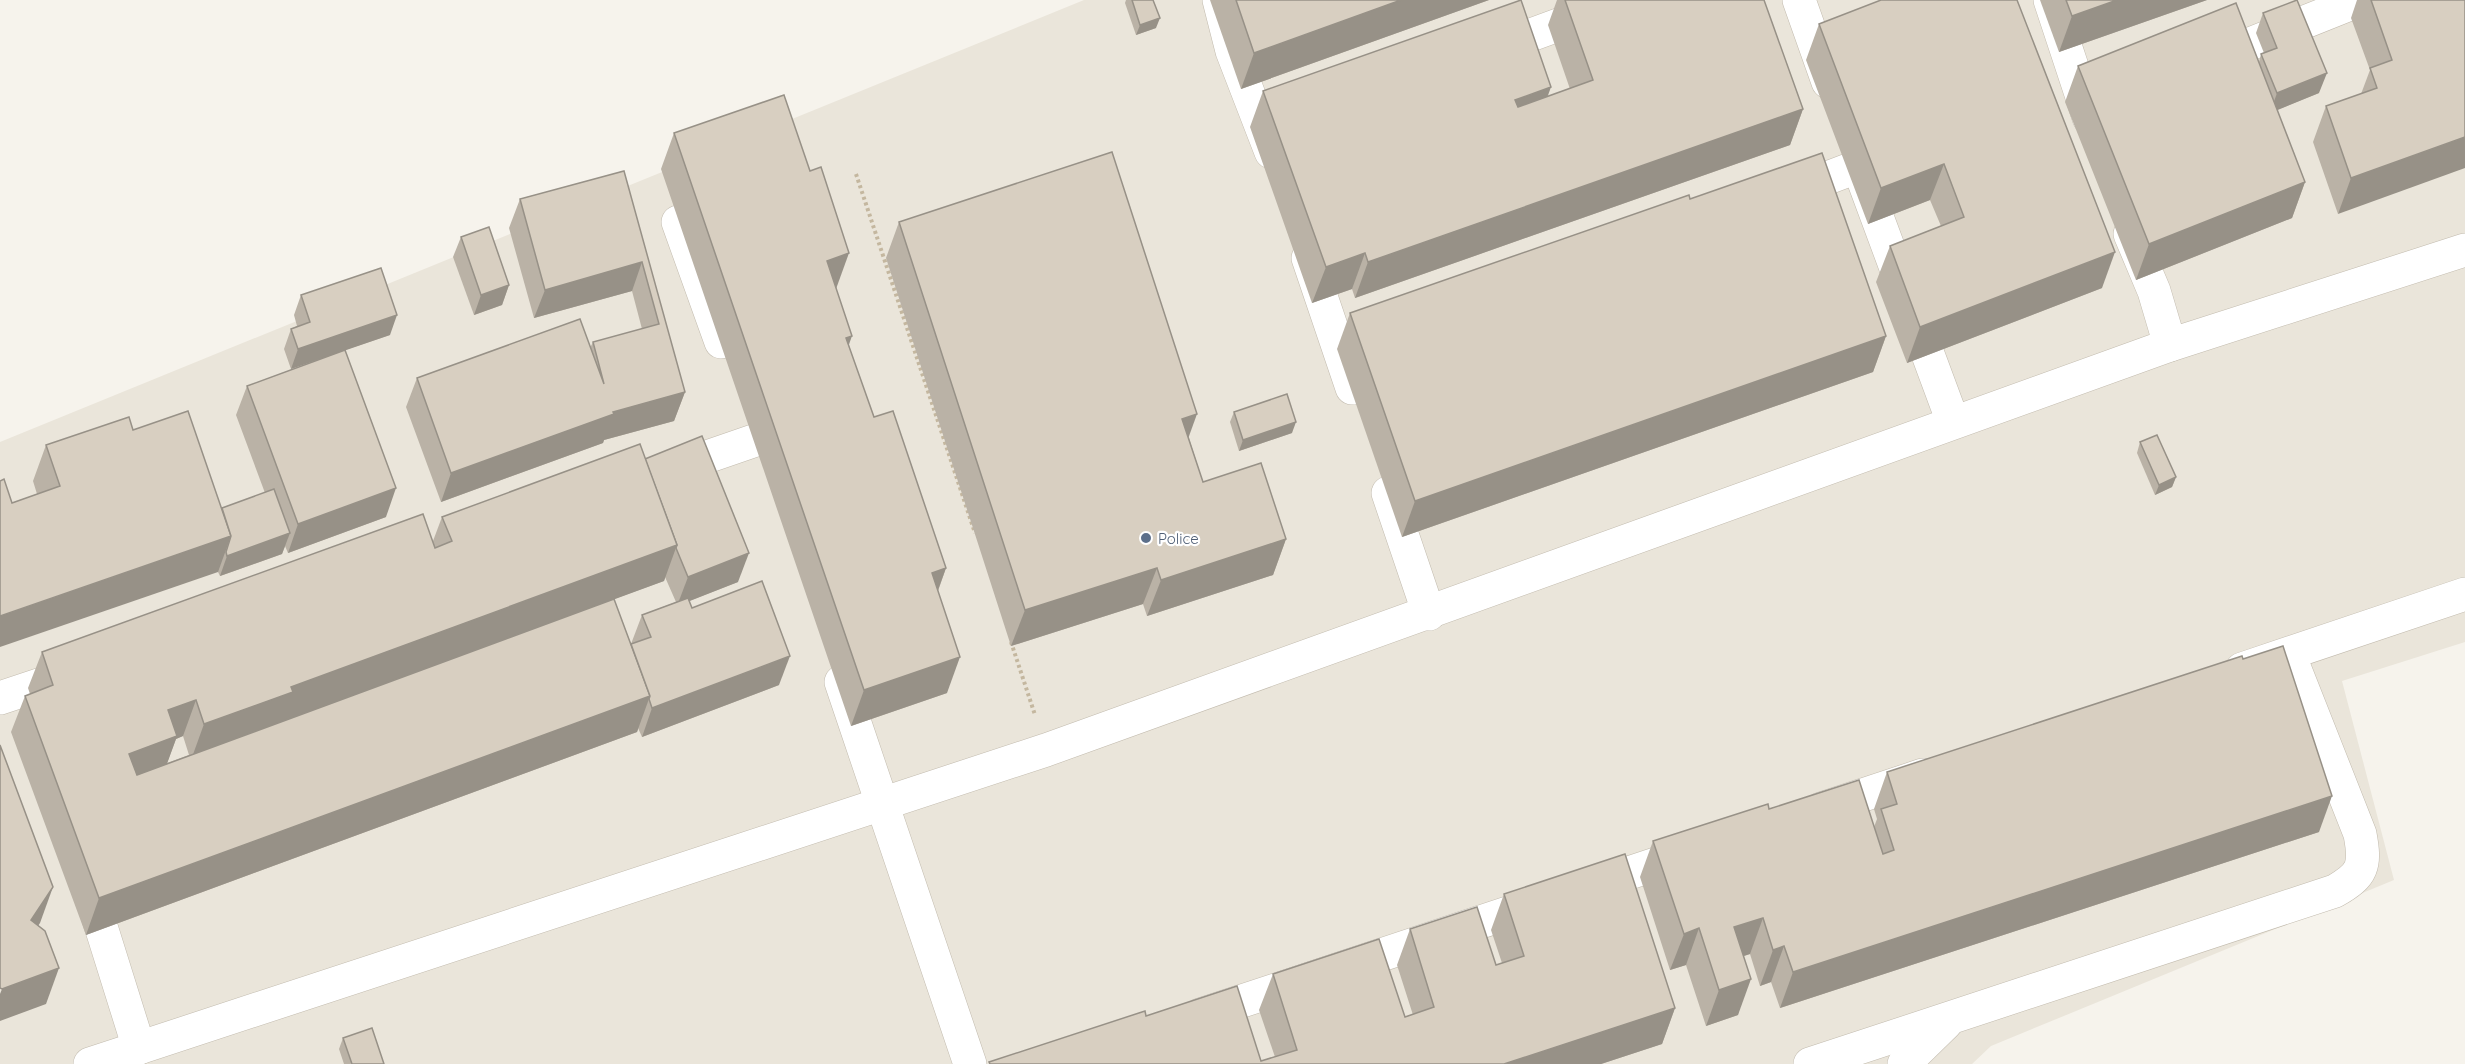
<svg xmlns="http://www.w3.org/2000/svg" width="2465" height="1064" viewBox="0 0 2465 1064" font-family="Quicksand,sans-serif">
  <rect width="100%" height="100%" fill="#f6f3ec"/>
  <path fill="#eae5da" d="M 1084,0 L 2465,0 L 2465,642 L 2342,681 L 2394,880 L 1991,1046 L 1972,1064 L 0,1064 L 0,442 Z"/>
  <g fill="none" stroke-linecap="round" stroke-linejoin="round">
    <g stroke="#c2bbae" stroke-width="34">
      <g id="street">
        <path d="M 1219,0 L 1232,51 L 1271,152"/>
        <path d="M 1799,0 L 1828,82"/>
        <path d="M 2050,0 L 2089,118"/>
        <path d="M 1490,50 L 1626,0"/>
        <path d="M 2210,60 L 2360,0"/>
        <path d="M 1863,179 L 1953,422"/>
        <path d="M 1788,193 L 1859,166"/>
        <path d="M 678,222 L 721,342"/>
        <path d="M 2130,234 L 2154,291 L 2170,345"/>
        <path d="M 1308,258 L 1352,388"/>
        <path d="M 669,470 L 756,440"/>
        <path d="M 1388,493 L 1429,614"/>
        <path d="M 2242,669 L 2465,594"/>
        <path d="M 841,682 L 970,1064"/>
        <path d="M 0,698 L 69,675"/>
        <path d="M 1821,809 L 1923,775"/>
        <path d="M 88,885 L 139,1048"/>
        <path d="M 1590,886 L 1686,854"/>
        <path d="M 1200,1015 L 1538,903"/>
        <path d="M 90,1064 L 1046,750 L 2170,345 L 2465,250"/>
        <path d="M 1810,1064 L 2335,891 C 2363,875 2366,866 2360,834 L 2289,654"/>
        <path d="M 1904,1064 L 1946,1023"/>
      </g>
    </g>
    <g stroke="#c4b79f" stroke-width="4" stroke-dasharray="3 3" stroke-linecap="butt">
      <path d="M 856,174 L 975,533"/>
      <path d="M 1011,642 L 1035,715"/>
    </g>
    <use href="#street" stroke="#fff" stroke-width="33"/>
  </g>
  <g fill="#bab2a6" fill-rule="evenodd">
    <path d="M 1126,0 L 1153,0 L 1156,28 L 1136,35 L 1125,3 Z"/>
    <path d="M 1210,0 L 1489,0 L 1241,89 Z"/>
    <path d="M 1557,0 L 1764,0 L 1803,109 L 1790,145 L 1355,298 L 1352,289 L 1312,303 L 1250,127 L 1263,91 L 1548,97 L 1570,89 L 1548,25 Z"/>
    <path d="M 2040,0 L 2207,0 L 2059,52 Z"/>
    <path d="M 2357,0 L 2465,0 L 2338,214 L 2313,142 L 2326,106 L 2361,94 L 2370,70 L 2351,18 Z"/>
    <path d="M 2263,13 L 2319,93 L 2277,110 L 2305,182 L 2292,218 L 2136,280 L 2065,102 L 2078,66 L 2259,62 L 2261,54 L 2264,53 L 2256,33 Z"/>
    <path d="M 1819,24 L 2102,288 L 1907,363 L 1876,282 L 1890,246 L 1941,226 L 1930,200 L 1868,224 L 1806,60 Z"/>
    <path d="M 674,133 L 836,288 L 849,346 L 874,417 L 946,568 L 938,591 L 947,693 L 851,726 L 661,169 Z"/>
    <path d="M 624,171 L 685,392 L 674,421 L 604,440 L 603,443 L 441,502 L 406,407 L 417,378 L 590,348 L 593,342 L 642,329 L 632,291 L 534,318 L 509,228 L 520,199 Z"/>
    <path d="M 1690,199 L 1886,336 L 1873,372 L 1402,537 L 1337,349 L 1350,313 Z"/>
    <path d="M 899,222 L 1189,438 L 1203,482 L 1286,539 L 1273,575 L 1147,616 L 1143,604 L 1011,646 L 886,258 Z"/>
    <path d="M 461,237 L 509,285 L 502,305 L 474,315 L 453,257 Z"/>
    <path d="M 301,295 L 390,335 L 345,350 L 386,517 L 288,553 L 285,546 L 282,554 L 220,576 L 218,572 L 12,503 L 37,494 L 33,481 L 46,445 L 133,430 L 222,508 L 265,493 L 236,415 L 247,386 L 328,356 L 291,369 L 284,349 L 291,329 L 297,326 L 294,315 Z"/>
    <path d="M 1234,412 L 1292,433 L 1239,451 L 1230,422 Z"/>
    <path d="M 2140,442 L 2176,477 L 2172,487 L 2155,495 L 2137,453 Z"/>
    <path d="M 645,459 L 738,582 L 689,601 L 692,608 L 779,685 L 642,737 L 638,728 L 637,732 L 86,935 L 11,732 L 25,696 L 30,694 L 28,688 L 42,652 L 433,541 L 442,517 ZM 665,577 L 676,602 L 642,615 L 631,644 L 614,599 L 664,581 ZM 183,736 L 189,755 L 167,763 L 176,739 Z"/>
    <path d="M 1887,772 L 2319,832 L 1780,1008 L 1771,982 L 1760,986 L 1750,954 L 1744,956 L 1738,1015 L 1706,1026 L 1686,965 L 1670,970 L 1640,877 L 1653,841 L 1769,809 L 1874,827 L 1877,819 L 1874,809 Z"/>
    <path d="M 1504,894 L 1675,1008 L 1662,1044 L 1601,1064 L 989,1064 L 989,1062 L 1146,1016 L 1261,1061 L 1275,1057 L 1259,1010 L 1273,974 L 1405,1017 L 1413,1015 L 1397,965 L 1410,929 L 1496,965 L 1502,963 L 1491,930 Z"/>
    <path d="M 343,1038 L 384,1064 L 344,1064 L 339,1049 Z"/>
  </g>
  <g fill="#979187">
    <path d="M 1401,0 L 1489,0 L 1241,89 L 1254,53 Z"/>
    <path d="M 2117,0 L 2207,0 L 2059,52 L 2072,16 Z"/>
    <path d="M 1160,18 L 1156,28 L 1136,35 L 1140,25 Z"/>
    <path d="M 2327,73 L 2319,93 L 2270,113 L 2277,93 Z"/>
    <path d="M 1551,87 L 1538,123 L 1502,136 L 1515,100 Z"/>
    <path d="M 1803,109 L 1790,145 L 1355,298 L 1368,262 Z"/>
    <path d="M 2465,137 L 2465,168 L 2338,214 L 2351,178 Z"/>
    <path d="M 1944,164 L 1930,200 L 1868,224 L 1881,188 Z"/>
    <path d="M 2305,182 L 2292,218 L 2136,280 L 2149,244 Z"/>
    <path d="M 2115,252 L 2102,288 L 1907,363 L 1920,327 Z"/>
    <path d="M 849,253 L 836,289 L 827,261 Z"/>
    <path d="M 1365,253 L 1352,289 L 1312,303 L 1326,267 Z"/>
    <path d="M 642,262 L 632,291 L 534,318 L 545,290 Z"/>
    <path d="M 509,285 L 502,305 L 474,315 L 481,295 Z"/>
    <path d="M 397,315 L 390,335 L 291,369 L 298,349 Z"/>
    <path d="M 852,336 L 839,372 L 846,338 Z"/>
    <path d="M 1886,336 L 1873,372 L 1402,537 L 1415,501 Z"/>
    <path d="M 685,392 L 674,421 L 604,440 L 603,443 L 441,502 L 451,473 L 613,412 Z"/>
    <path d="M 1197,414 L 1184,450 L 1182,419 Z"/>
    <path d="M 1296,422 L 1292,433 L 1239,451 L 1243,440 Z"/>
    <path d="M 2176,477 L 2172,487 L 2155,495 L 2159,485 Z"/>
    <path d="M 396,488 L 386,517 L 288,553 L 298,524 Z"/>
    <path d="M 290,533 L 282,554 L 220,576 L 227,556 Z"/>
    <path d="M 231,536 L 218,572 L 0,647 L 0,616 Z"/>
    <path d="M 1286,539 L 1273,575 L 1147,616 L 1161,580 Z"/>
    <path d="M 677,545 L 664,581 L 282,722 L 191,760 L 204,724 L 291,687 Z"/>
    <path d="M 749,553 L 738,582 L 677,606 L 688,577 Z"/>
    <path d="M 946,568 L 933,604 L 932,573 Z"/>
    <path d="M 1157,568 L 1143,604 L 1011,646 L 1025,610 Z"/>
    <path d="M 790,656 L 779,685 L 642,737 L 652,708 Z"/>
    <path d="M 960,657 L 947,693 L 851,726 L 864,690 Z"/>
    <path d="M 650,696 L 637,732 L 86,935 L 99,898 Z"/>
    <path d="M 196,700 L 183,736 L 176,739 L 164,772 L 116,790 L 129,754 L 168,710 Z"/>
    <path d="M 2332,796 L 2319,832 L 1780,1008 L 1793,972 Z"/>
    <path d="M 53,887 L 40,923 L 17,957 L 31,920 Z"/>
    <path d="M 1763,918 L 1750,954 L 1721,963 L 1734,927 Z"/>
    <path d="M 1699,928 L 1686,965 L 1670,970 L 1684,934 Z"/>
    <path d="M 1784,946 L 1771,982 L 1760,986 L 1773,950 Z"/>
    <path d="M 59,968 L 46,1004 L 0,1021 L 0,994 L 2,989 Z"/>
    <path d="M 1751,979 L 1738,1015 L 1706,1026 L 1719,990 Z"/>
    <path d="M 1675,1008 L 1662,1044 L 1601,1064 L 1504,1064 Z"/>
  </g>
  <g fill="#d8cfc1" stroke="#979187" stroke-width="1.5">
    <path d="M 1132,0 L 1153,0 L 1160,18 L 1140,25 Z"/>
    <path d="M 1236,0 L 1401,0 L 1254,53 Z"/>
    <path d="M 1521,0 L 1551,87 L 1515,100 L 1518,107 L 1593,80 L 1565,0 L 1764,0 L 1803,109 L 1368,262 L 1365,253 L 1326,267 L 1263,91 Z"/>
    <path d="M 1881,0 L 2017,0 L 2115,252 L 1920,327 L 1890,246 L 1964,217 L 1944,164 L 1881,188 L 1819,24 Z"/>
    <path d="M 2066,0 L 2117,0 L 2072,16 Z"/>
    <path d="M 2297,0 L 2327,73 L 2277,93 L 2261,54 L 2277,48 L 2263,13 Z"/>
    <path d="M 2371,0 L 2465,0 L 2465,137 L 2351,178 L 2326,106 L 2377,88 L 2370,68 L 2392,60 Z"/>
    <path d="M 2236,3 L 2305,182 L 2149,244 L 2078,66 Z"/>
    <path d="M 784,95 L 810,171 L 821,167 L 849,253 L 827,261 L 852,336 L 846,338 L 874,417 L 893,411 L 946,568 L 932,573 L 960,657 L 864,690 L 674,133 Z"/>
    <path d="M 1112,152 L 1197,414 L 1182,419 L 1203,482 L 1261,463 L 1286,539 L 1161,580 L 1157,568 L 1025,610 L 899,222 Z"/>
    <path d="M 1822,153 L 1886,336 L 1415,501 L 1350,313 L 1689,195 L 1690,199 Z"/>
    <path d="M 624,171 L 685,392 L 613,412 L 614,414 L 451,473 L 417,378 L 580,319 L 604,384 L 593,342 L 659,324 L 642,262 L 545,290 L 520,199 Z"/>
    <path d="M 489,227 L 509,285 L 481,295 L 461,237 Z"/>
    <path d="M 381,268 L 397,315 L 298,349 L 291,329 L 310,322 L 301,295 Z"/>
    <path d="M 345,350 L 396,488 L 298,524 L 247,386 Z"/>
    <path d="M 1287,394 L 1296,422 L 1243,440 L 1234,412 Z"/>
    <path d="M 188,411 L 231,536 L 0,616 L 0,481 L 4,479 L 12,503 L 60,486 L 46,445 L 129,417 L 133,430 Z"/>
    <path d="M 2157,435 L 2176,477 L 2159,485 L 2140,442 Z"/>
    <path d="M 702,436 L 749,553 L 688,577 L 676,548 L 677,545 L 645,459 Z"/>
    <path d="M 640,444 L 677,545 L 291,687 L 293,692 L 204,724 L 196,700 L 168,710 L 177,736 L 129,754 L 137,775 L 614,599 L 650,696 L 99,898 L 25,696 L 53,685 L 42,652 L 423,514 L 435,548 L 452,541 L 442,517 Z"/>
    <path d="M 274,489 L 290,533 L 227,556 L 226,552 L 231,536 L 222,508 Z"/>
    <path d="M 762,581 L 790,656 L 652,708 L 649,699 L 650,696 L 631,644 L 651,637 L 642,615 L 688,598 L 692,608 Z"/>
    <path d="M 2283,646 L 2332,796 L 1793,972 L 1784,946 L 1773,950 L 1763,918 L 1734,927 L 1751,979 L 1719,990 L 1699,928 L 1684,934 L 1653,841 L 1768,804 L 1769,809 L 1859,780 L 1883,854 L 1894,850 L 1881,809 L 1897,804 L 1887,772 L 2242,656 L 2243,659 Z"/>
    <path d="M 0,745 L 53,887 L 31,920 L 45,931 L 59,968 L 2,989 L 0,988 Z"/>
    <path d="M 1625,854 L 1675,1008 L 1504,1064 L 990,1064 L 989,1062 L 1145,1011 L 1146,1016 L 1237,986 L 1261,1061 L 1297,1050 L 1273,974 L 1379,939 L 1405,1017 L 1434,1007 L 1410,929 L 1477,907 L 1496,965 L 1524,956 L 1504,894 Z"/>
    <path d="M 372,1028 L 384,1064 L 352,1064 L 343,1038 Z"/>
  </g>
  <circle fill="#5c6f8a" stroke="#fff" stroke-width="2" cx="1146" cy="538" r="6"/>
  <g text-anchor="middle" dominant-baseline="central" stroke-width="4.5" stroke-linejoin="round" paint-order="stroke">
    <g font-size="15" fill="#4e5e75" stroke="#fff" text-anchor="start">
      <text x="1158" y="538">Police</text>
    </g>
  </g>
</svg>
